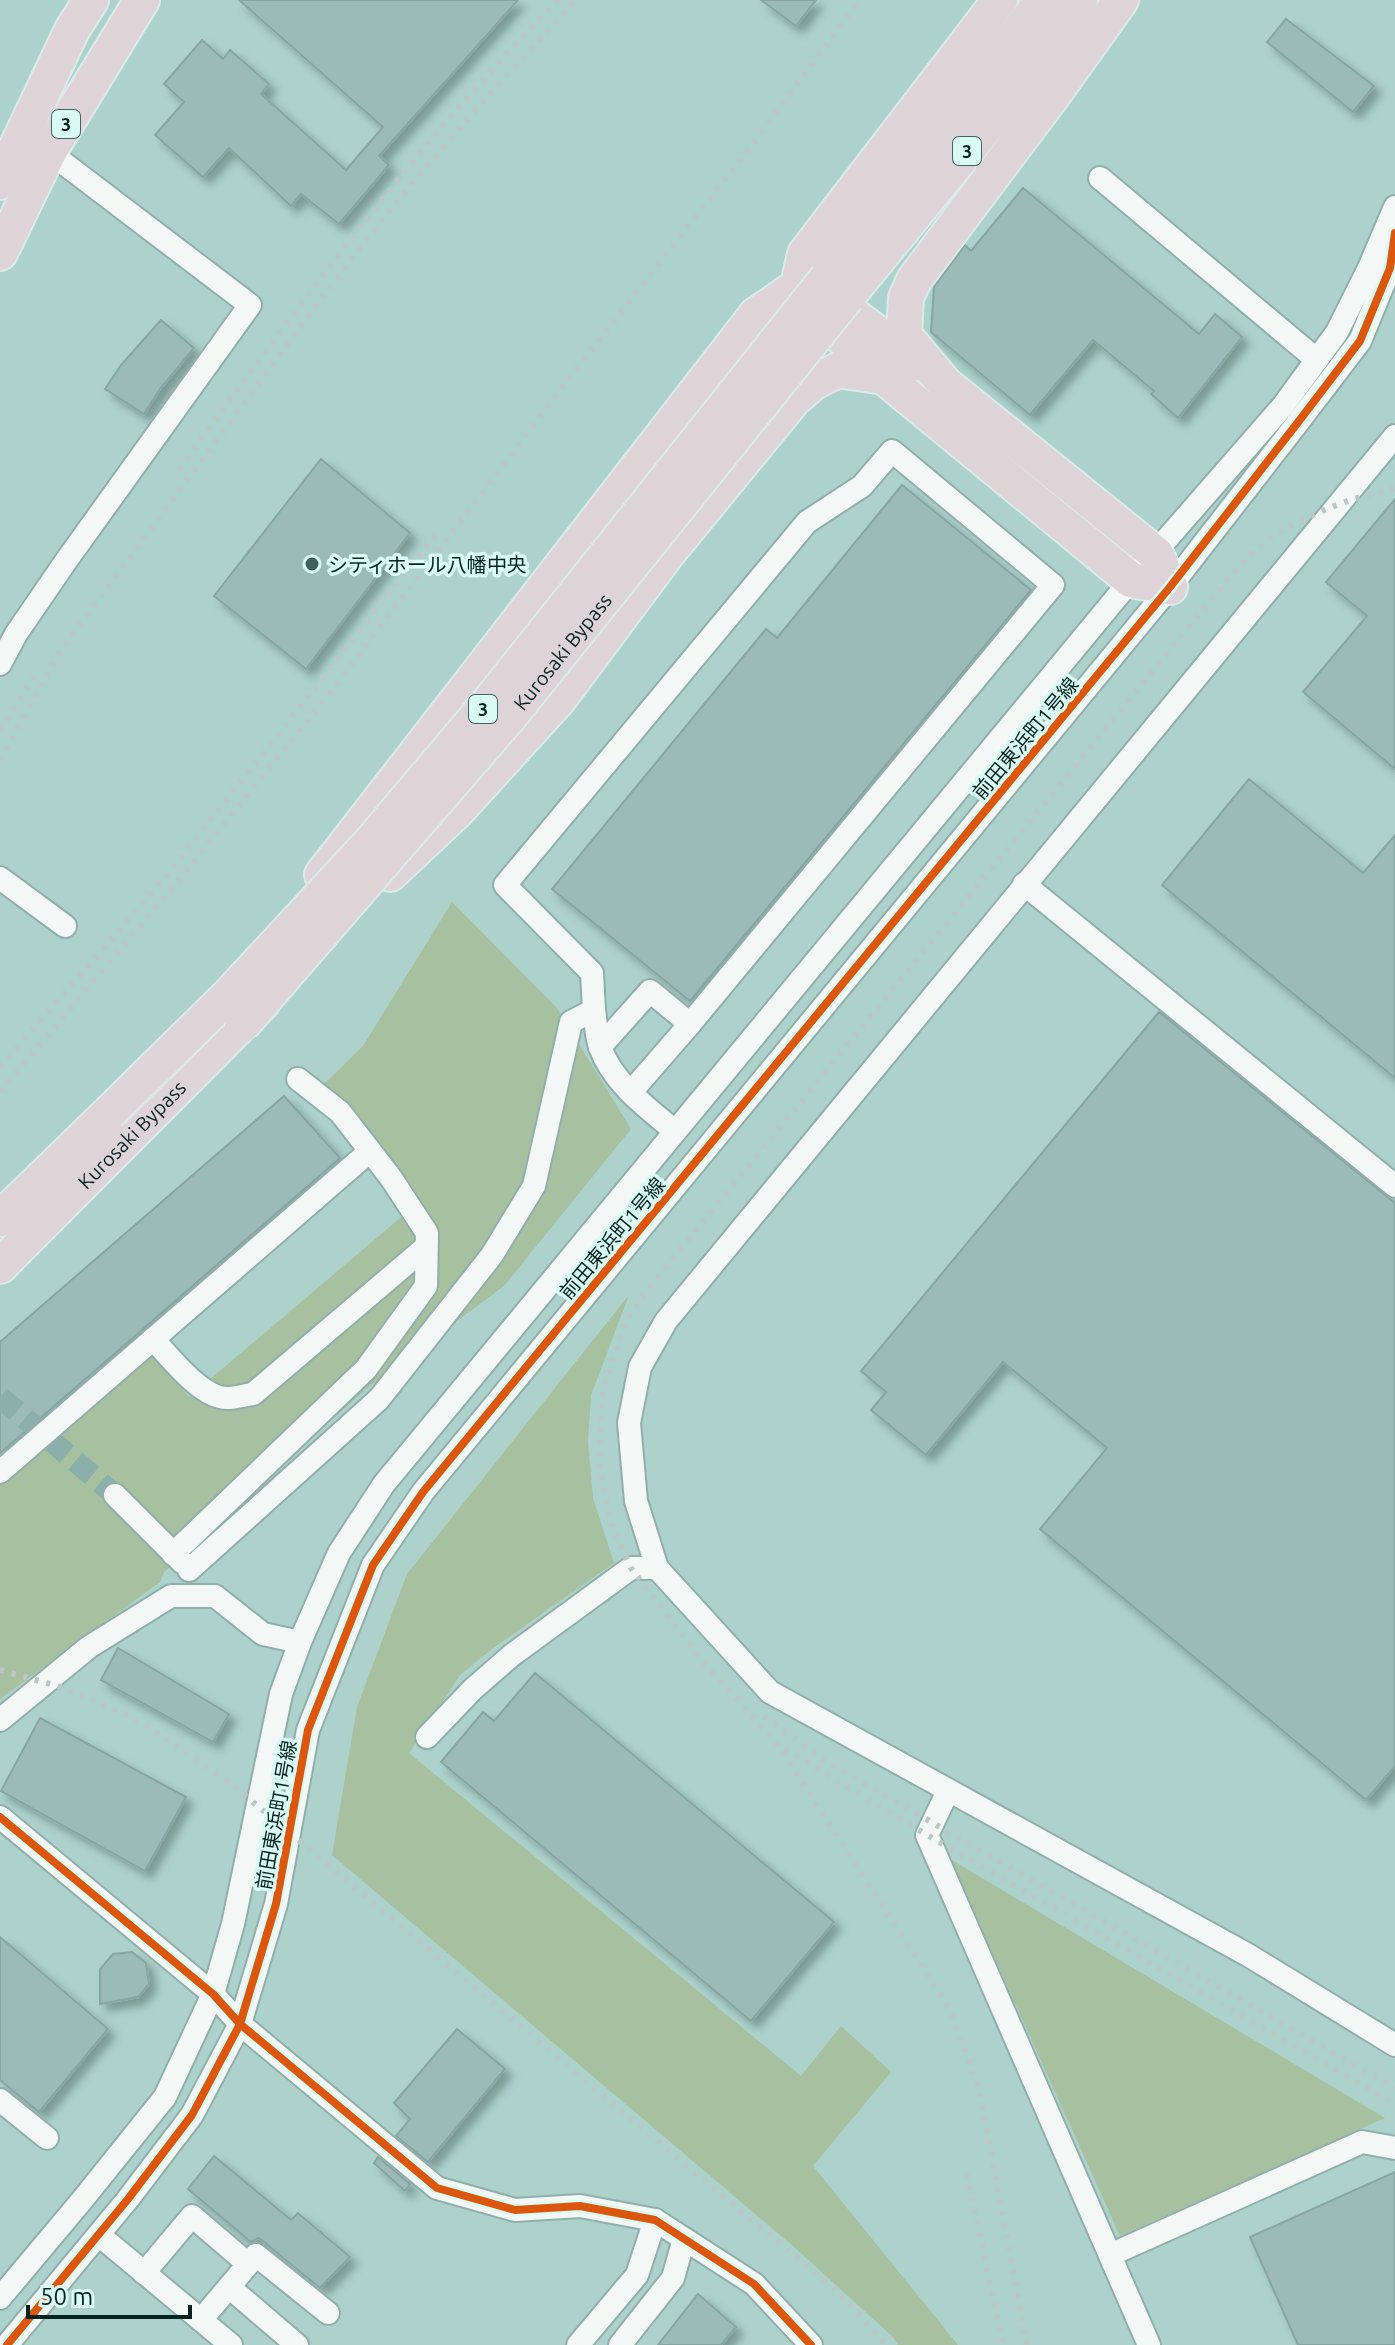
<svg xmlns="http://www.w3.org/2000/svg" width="1395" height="2345" viewBox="0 0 1395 2345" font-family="Ubuntu,'Noto Sans JP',sans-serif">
  <defs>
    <filter id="shadow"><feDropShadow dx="7" dy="7" stdDeviation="4" flood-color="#0004"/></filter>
  </defs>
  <rect width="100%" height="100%" fill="#acd2cb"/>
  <g fill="#a6c0a0">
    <path d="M 452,902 L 557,1008 L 631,1129 L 504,1286 L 367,1388 L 164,1572 L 160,1582 L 0,1699 L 0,1483 L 150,1354 L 189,1397 L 419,1202 L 349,1106 L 322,1086 L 363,1046 Z"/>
    <path d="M 629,1295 L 591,1395 L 588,1442 L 593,1498 L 614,1563 L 492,1649 L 460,1675 L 409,1753 L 801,2076 L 841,2026 L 891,2072 L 813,2166 L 958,2345 L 898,2345 L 893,2337 L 793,2246 L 332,1855 L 357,1707 L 407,1574 Z"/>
    <path d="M 950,1859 L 1385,2118 L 1120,2236 Z"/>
  </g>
  <g fill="#9dbbb6" stroke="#88a6a1" stroke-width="2" filter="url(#shadow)">
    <path d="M 239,0 L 518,0 L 379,156 L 389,165 L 339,224 L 301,194 L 291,206 L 229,148 L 203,177 L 155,135 L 184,102 L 164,84 L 202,40 L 223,59 L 230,50 L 269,84 L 261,94 L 346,170 L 383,127 Z"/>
    <path d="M 761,0 L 816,0 L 796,26 Z"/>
    <path d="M 1286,19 L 1374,86 L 1353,112 L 1267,42 Z"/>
    <path d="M 1023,188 L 1199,334 L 1215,314 L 1242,337 L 1178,418 L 1151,394 L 1154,391 L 1093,340 L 1030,415 L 931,332 L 934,287 L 965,245 L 971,251 Z"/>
    <path d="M 161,320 L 194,348 L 160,389 L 144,414 L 105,389 L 121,365 Z"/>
    <path d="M 321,459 L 410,533 L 306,669 L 214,596 Z"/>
    <path d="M 902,485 L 1031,590 L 690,1001 L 552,889 L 766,629 L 777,638 Z"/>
    <path d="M 1395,499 L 1395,769 L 1303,692 L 1367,616 L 1326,582 Z"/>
    <path d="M 1249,779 L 1363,873 L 1395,835 L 1395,1078 L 1162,885 Z"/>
    <path d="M 1159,1012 L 1395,1203 L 1395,1766 L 1366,1800 L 1040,1529 L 1107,1448 L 1003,1362 L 926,1455 L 871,1410 L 886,1392 L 861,1371 Z"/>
    <path d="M 284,1096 L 340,1158 L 0,1453 L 0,1342 Z"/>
    <path d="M 118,1648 L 229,1714 L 213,1742 L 101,1680 Z"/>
    <path d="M 535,1673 L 834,1922 L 751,2021 L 441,1762 L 483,1712 L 494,1721 Z"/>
    <path d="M 40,1718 L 186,1797 L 145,1871 L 1,1791 Z"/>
    <path d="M 0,1937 L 108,2029 L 39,2112 L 0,2080 Z"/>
    <path d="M 132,1952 L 146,1963 L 149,1984 L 138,1997 L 100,2004 L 100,1969 L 113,1954 Z"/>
    <path d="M 457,2029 L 505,2069 L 428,2162 L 396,2136 L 410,2119 L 394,2103 Z"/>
    <path d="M 214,2156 L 291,2220 L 298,2213 L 350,2257 L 320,2288 L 259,2238 L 251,2242 L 188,2189 Z"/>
    <path d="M 378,2157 L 410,2184 L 405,2191 L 374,2163 Z"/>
    <path d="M 1395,2172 L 1395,2345 L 1298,2345 L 1250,2237 Z"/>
    <path d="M 698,2294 L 736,2327 L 721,2345 L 658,2345 Z"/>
  </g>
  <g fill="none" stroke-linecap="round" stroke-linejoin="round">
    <path stroke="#8bafa9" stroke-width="22" stroke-dasharray="22 11" stroke-linecap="butt" d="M 0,1397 L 115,1495"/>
    <g stroke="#91afaa" stroke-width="26">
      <g id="minor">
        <path d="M 1100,178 L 1317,360"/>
        <path d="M 1395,436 L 666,1321 L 640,1367 L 629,1423 L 636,1501 L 657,1568 L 770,1692 L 1248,1955 L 1395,2045"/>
        <path d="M 0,664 L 16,634 L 66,561 L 250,305 L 49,152"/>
        <path d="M 0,878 L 65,926"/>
        <path d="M 1024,884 L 1395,1186"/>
        <path d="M 594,1010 L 592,973 L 505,885 L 807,522 L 862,486 L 892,451 L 1053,585 L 690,1024"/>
        <path d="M 600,1047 L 650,991 L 690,1024 L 631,1092"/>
        <path d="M 153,1339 C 170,1357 201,1398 227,1398 C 236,1398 245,1395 253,1394 L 426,1247"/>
        <path d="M 0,1472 L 370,1151"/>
        <path d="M 115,1495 L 182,1562"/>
        <path d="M 173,1554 L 366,1369 L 426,1286 L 427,1233 L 391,1178 L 340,1112 L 298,1079"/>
        <path d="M 189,1570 L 379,1399 L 492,1255 L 534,1186 L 571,1022 L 594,1010 C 596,1022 596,1036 600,1047 C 613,1083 647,1108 675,1131"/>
        <path d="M 0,1720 L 89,1647 L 171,1596 L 215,1596 L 263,1634 L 300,1642"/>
        <path d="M 427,1737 L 473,1689 L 512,1655 L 631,1568 L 657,1568"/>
        <path d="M 948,1791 L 927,1835 L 1149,2345"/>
        <path d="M 0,1817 L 213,1994 L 240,2024 L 437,2188 L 515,2210 L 580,2206 L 655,2220 L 754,2284 L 811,2345"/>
        <path d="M 0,2100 L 47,2138"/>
        <path d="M 99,2235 L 231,2345"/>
        <path d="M 1110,2255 L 1362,2142 L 1395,2148"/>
        <path d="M 144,2273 L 192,2216 L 248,2264"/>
        <path d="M 229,2287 L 297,2345"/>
        <path d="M 0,2298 L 83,2199 L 165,2097 L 213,1994 L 233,1924 L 281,1694 L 300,1642 L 339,1553 L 384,1484 L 1131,580 L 1283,406 L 1337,332 L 1369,268 L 1395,207"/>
        <path d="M 201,2320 L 256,2255 L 328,2313"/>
        <path d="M 7,2345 L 128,2199 L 192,2115 L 240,2024 L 276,1904 L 308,1730 L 373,1565 L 423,1492 L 1170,587 L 1299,421 L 1360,341 L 1390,268 L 1395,233"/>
        <path d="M 578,2345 L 637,2275 L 655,2220"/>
        <path d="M 620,2345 L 673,2278 L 684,2239"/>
      </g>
    </g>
    <g stroke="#daebe8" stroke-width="38">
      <g id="highway">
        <path d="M 1121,0 L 1053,95 L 914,280 L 906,298 L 904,335 L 945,384 L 1156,554 L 1170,587"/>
        <path d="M 0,182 L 72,30 L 91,0"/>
        <path d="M 0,253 L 49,152 L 142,0"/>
        <path d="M 827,278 L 1043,0"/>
        <path d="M 821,294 L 829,297 L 917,363"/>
        <path d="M 847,297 L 1010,98 L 1080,0"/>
        <path d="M 807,301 L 815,312 L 884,377 L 1131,580 L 1170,587"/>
        <path d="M 390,874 L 457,811 L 559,699 L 667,554 L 794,399 L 814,382 L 838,370 L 884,377"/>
        <path d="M 322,875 L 756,315 L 798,286 L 805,254 L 1000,0"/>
        <path d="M 0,1219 L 109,1113"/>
        <path id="s1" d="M 0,1266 L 263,1002"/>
      </g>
    </g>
    <use href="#minor" stroke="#f3f8f7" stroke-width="22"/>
    <use href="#highway" stroke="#ded4d8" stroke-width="34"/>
    <g stroke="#bcc8c6" stroke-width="6" stroke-dasharray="4 8" stroke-linecap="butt">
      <path d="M 179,469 C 298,307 416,144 558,0"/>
      <path d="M 0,730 L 35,676"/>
      <path d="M 0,760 L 59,653 L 316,306 L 381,221 L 463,124 L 576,0"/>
      <path d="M 0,1067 L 168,874 L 438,531"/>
      <path d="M 0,1092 L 174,886 L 344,675 L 560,390 L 758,137 L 859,0"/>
      <path d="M 0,1670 L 61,1687 L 134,1718 L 229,1782 L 838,2292 L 886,2345"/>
      <path d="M 764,1716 L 825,1761 L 1395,2088"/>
      <path d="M 785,1749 L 927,1835 L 1395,2104"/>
      <path d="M 967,2174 L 1003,2345"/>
      <path d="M 1027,2345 L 979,2089 L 949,2008 L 778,1745 L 704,1663 L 631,1568 L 612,1527 L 599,1464 L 603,1390 L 622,1329 L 643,1295 L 1227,580 C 1237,570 1246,557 1258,548 C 1297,517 1347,499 1395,488"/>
    </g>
    <g stroke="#daebe8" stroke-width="38" stroke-linecap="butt">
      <g id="highway-bridge">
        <path id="s2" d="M 242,1025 L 510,716 L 847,297"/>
        <path d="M 109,1113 L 230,994 L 370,843 L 490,701 L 827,278"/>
      </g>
    </g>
    <use href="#highway-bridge" stroke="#ded4d8" stroke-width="34"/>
    <g stroke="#d9fbf4" stroke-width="13">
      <g id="cycleway">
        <path d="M 0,1817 L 213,1994 L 240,2024 L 437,2188 L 515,2210 L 580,2206 L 655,2220 L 754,2284 L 811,2345"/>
        <path d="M 7,2345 L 128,2199 L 192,2115 L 240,2024 L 276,1904 L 308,1730 L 373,1565 L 423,1492 L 1170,587 L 1299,421 L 1360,341 L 1390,268 L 1395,233"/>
      </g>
    </g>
    <use href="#cycleway" stroke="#dd560d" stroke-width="8"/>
  </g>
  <circle fill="#40605b" stroke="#d9fbf4" stroke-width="3" cx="312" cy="564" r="8"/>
  <g text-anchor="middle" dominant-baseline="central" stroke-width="7" stroke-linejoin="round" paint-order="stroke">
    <g fill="#d9fbf4" stroke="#45645f" stroke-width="2">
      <rect x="52" y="110" width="28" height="28" rx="6"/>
      <rect x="953" y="137" width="28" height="28" rx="6"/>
      <rect x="469" y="695" width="28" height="28" rx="6"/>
    </g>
    <g font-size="18" font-weight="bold" fill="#06231f">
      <text x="66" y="124">3</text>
      <text x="967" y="151">3</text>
      <text x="483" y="709">3</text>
    </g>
    <g font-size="20" fill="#06231f" stroke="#d9fbf4" text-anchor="start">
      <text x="328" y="564">シティホール八幡中央</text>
    </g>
    <g font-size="20" fill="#06231f" stroke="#d9fbf4">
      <text stroke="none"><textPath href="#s2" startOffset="492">Kurosaki Bypass</textPath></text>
      <text transform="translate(1025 738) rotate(-50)">前田東浜町1号線</text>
      <text stroke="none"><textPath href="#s1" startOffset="186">Kurosaki Bypass</textPath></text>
      <text transform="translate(612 1238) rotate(-50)">前田東浜町1号線</text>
      <text transform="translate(276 1815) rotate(-80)">前田東浜町1号線</text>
    </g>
  </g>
  <path d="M28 2305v12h162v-12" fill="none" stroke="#06231f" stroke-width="4"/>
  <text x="40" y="2305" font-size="24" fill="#06231f" stroke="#d9fbf4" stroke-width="6" paint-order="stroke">50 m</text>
</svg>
